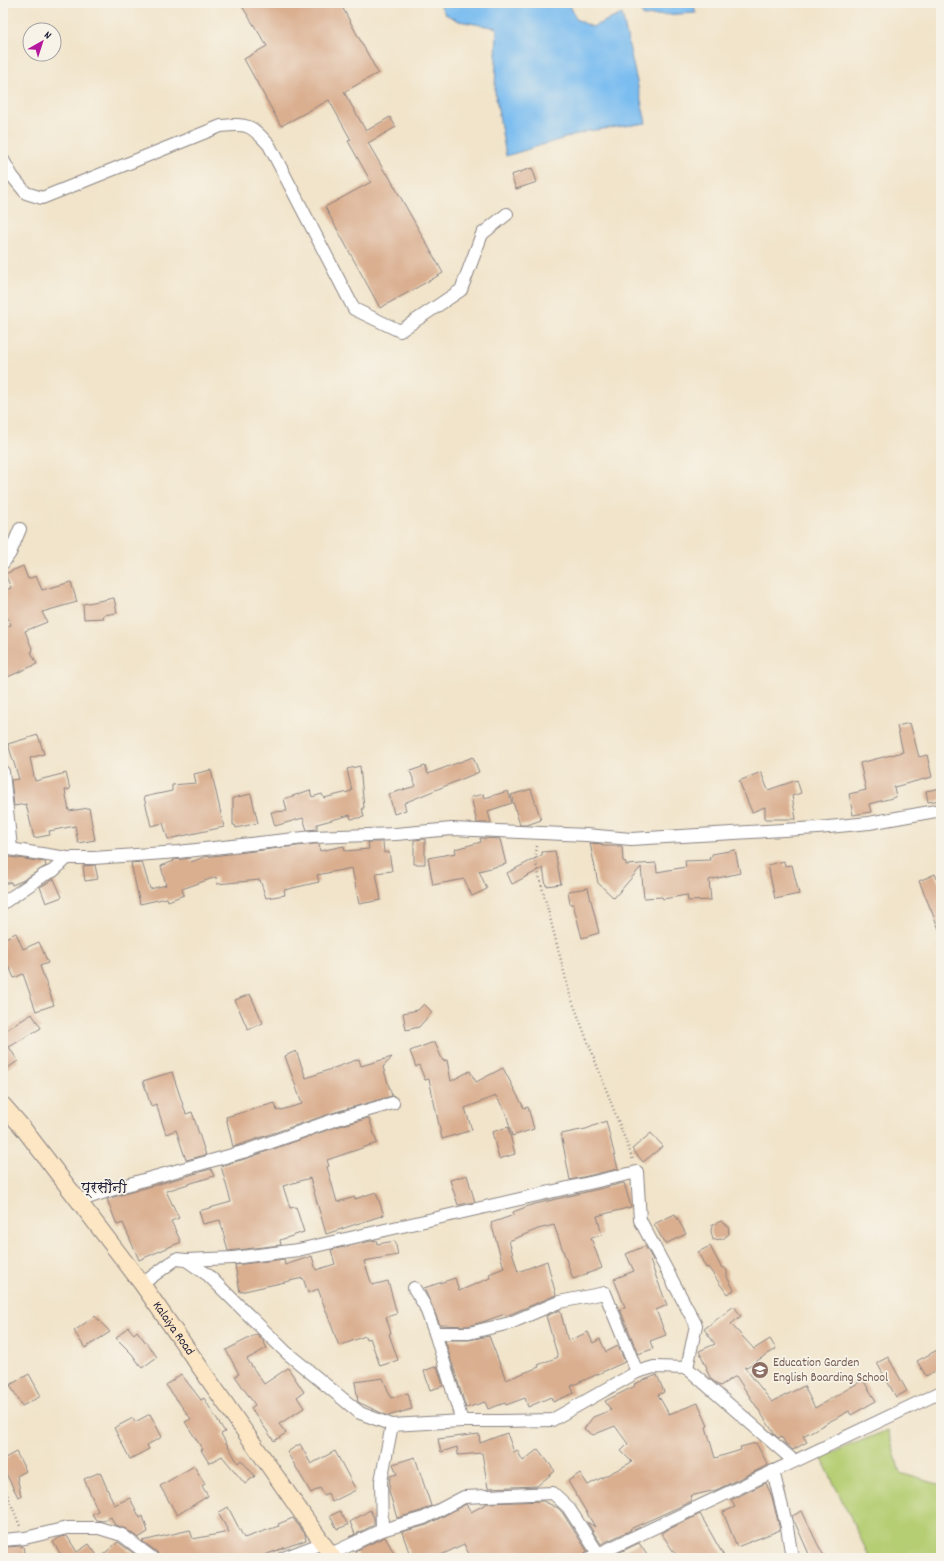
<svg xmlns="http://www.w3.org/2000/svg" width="944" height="1561" viewBox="0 0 944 1561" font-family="Dekko,'Playpen Sans Deva',sans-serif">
  <rect width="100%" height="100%" fill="#f7f3e8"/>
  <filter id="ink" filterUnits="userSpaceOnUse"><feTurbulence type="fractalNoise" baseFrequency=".025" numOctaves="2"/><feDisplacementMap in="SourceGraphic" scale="8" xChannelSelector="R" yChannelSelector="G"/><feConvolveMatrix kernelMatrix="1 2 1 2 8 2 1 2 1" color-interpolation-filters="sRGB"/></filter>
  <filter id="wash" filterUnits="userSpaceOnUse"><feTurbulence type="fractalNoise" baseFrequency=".012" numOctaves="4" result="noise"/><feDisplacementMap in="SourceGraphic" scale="16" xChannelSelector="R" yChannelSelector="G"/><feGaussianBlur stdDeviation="0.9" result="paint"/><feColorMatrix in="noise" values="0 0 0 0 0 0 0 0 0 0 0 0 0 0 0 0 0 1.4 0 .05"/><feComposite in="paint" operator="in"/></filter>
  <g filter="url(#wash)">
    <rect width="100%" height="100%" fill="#f1e4ca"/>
    <path fill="#b6ce73" stroke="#6c7857" d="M 888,1430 L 900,1473 L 941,1485 L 941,1558 L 870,1558 L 821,1457 Z"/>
    <g fill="#7bbdf0" stroke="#4e7096">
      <path d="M 439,3 L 569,3 L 576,19 L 592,27 L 622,14 L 646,123 L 588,131 L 506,156 L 495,92 L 497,28 L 459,21 L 445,14 Z"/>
      <path d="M 639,3 L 693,3 L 696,13 L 643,16 Z"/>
    </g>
    <g id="blocks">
      <g fill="#daaf90">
        <path d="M 240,3 L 340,3 L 378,73 L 344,92 L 366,131 L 390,117 L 396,127 L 368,143 L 386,174 L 387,173 L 443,273 L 380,308 L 325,207 L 371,182 L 348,141 L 351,140 L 329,100 L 281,126 L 244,59 L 267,46 Z"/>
        <path d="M 532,168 L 537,182 L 516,189 L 511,175 Z"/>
        <path d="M 23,566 L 28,579 L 36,576 L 42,590 L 71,582 L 77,602 L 42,612 L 47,622 L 25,631 L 33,651 L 31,652 L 37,664 L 3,679 L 3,628 L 11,625 L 3,607 L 3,591 L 11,588 L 5,574 Z"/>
        <path d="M 114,598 L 117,613 L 103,615 L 104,618 L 84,619 L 83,604 Z"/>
        <path d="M 910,723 L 919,757 L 927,755 L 932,777 L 894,787 L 896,797 L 869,804 L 871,812 L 853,815 L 849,794 L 866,790 L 860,763 L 903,752 L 897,726 Z"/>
        <path d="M 38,735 L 44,754 L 30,758 L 35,781 L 66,773 L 70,789 L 65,790 L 69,811 L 89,808 L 95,840 L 78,843 L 75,826 L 49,831 L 50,835 L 34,838 L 26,804 L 14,806 L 11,780 L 19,779 L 8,744 Z"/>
        <path d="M 473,757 L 479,772 L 404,803 L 406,810 L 394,814 L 389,794 L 416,786 L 410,771 L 425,766 L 428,774 Z"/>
        <path d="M 360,766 L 364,808 L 362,808 L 364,817 L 351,819 L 350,815 L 317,824 L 317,829 L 307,830 L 303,818 L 275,826 L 271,812 L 287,811 L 284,799 L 310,790 L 312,797 L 322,794 L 324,798 L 352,791 L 347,769 Z"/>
        <path d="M 211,770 L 224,827 L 168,839 L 163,823 L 151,826 L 144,797 L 172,791 L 172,785 L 196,783 L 194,774 Z"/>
        <path d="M 761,772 L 768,790 L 797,780 L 801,793 L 792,796 L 796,819 L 765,819 L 765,807 L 752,812 L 739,781 Z"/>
        <path d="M 941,788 L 941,800 L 928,802 L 926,791 Z"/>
        <path d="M 531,789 L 541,820 L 527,825 L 520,825 L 511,795 Z"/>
        <path d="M 508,791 L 512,803 L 488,811 L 491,823 L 477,823 L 471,797 L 484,794 L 485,798 Z"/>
        <path d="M 251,794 L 258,823 L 236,828 L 235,825 L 233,825 L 233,798 Z"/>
        <path d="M 480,838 L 500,839 L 506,864 L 479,871 L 487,889 L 472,896 L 464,879 L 433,885 L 428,858 L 456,853 L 455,849 L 481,842 Z"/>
        <path d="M 425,839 L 425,864 L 414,864 L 414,840 Z"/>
        <path d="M 368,842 L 383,842 L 384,853 L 389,852 L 392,871 L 376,873 L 381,900 L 359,904 L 352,868 L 317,875 L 319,882 L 284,890 L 285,895 L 266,898 L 260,880 L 217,884 L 216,877 L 182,889 L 184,895 L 168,901 L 167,898 L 140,904 L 131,863 L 142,862 L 150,889 L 166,885 L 161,866 L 174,861 L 173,860 L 190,858 L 191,862 L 204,857 L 314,844 L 319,844 L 320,851 L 344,846 L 345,851 L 369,849 Z"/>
        <path d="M 590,843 L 602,844 L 602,846 L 622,846 L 623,861 L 626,862 L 626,865 L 656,863 L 657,872 L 686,867 L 685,861 L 710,860 L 709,857 L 712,857 L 712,854 L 735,850 L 740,873 L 709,880 L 711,900 L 688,901 L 687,895 L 663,899 L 662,897 L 644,898 L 641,867 L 614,898 L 598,883 Z"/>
        <path d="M 555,851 L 561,884 L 546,886 L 543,868 L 512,884 L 507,873 L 542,855 L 542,852 Z"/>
        <path d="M 3,856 L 45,862 L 46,866 L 22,881 L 12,885 L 11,882 L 3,884 Z"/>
        <path d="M 784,861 L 785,866 L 792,865 L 799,894 L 775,899 L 768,865 Z"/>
        <path d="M 95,865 L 98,879 L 85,881 L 83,866 Z"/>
        <path d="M 935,874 L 941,888 L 941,934 L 919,881 Z"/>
        <path d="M 54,879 L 62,897 L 46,903 L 40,887 Z"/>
        <path d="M 588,888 L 599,933 L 582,938 L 573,904 L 570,904 L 568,891 Z"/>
        <path d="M 16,933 L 23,949 L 39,942 L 48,963 L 40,966 L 54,1005 L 36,1011 L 23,974 L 14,978 L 9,966 L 3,969 L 3,939 Z"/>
        <path d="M 250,994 L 263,1023 L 248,1030 L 235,1000 Z"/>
        <path d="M 424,1004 L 432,1012 L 419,1027 L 406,1030 L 403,1013 L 418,1010 Z"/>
        <path d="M 32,1014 L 41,1028 L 9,1047 L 18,1061 L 3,1071 L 3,1032 Z"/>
        <path d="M 431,1043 L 435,1043 L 443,1061 L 447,1060 L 451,1081 L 470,1071 L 476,1082 L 503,1068 L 524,1108 L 528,1107 L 534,1129 L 512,1136 L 506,1113 L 496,1096 L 465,1108 L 472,1130 L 442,1139 L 429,1079 L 425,1080 L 419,1065 L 416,1067 L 410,1051 Z"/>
        <path d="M 296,1051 L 306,1078 L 359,1059 L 361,1066 L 392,1057 L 383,1067 L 392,1096 L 332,1113 L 233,1147 L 226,1117 L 275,1103 L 277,1111 L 302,1104 L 285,1056 Z"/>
        <path d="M 172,1072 L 186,1114 L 192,1112 L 206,1155 L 186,1160 L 176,1130 L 166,1134 L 156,1104 L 151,1106 L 143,1081 Z"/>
        <path d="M 369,1118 L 377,1143 L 327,1160 L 329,1166 L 327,1167 L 337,1202 L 355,1197 L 355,1199 L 376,1192 L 384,1215 L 326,1234 L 310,1178 L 283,1186 L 290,1208 L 296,1207 L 304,1232 L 280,1240 L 281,1245 L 228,1251 L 220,1220 L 203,1224 L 199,1211 L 231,1202 L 221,1166 L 248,1158 L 336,1127 Z"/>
        <path d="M 606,1121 L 618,1169 L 570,1180 L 561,1134 L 586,1129 Z"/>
        <path d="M 508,1127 L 515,1154 L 499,1159 L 492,1132 Z"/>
        <path d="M 651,1133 L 663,1146 L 643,1162 L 632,1149 Z"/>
        <path d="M 211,1169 L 214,1176 L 166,1191 L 179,1218 L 171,1221 L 181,1242 L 139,1260 L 123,1223 L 117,1225 L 107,1199 Z"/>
        <path d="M 467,1175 L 475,1202 L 458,1205 L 450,1180 Z"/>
        <path d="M 624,1183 L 631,1207 L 597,1216 L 602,1235 L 591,1238 L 602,1268 L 573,1279 L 554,1225 L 538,1229 L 509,1241 L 518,1272 L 547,1261 L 556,1295 L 506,1316 L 505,1314 L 485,1321 L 468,1326 L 440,1325 L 424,1288 L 455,1278 L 459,1291 L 490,1278 L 489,1274 L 504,1268 L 491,1223 L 514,1215 L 513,1212 L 531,1205 Z"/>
        <path d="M 675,1214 L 686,1234 L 665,1244 L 654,1224 Z"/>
        <path d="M 721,1221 L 728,1226 L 729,1234 L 723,1239 L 713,1240 L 711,1231 L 712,1225 Z"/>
        <path d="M 376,1240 L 377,1244 L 395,1241 L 398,1255 L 364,1261 L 372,1285 L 388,1281 L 397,1314 L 386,1317 L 391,1333 L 389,1334 L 398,1360 L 380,1366 L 370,1338 L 366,1339 L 365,1336 L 339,1346 L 318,1289 L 308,1293 L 303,1278 L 240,1292 L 235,1265 L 284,1259 L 285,1265 L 312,1256 L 316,1270 L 335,1264 L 331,1250 Z"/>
        <path d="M 645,1246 L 653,1260 L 650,1261 L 667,1305 L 656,1310 L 666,1335 L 650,1341 L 653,1349 L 638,1354 L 620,1309 L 625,1307 L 614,1279 L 634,1271 L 626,1254 Z"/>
        <path d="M 710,1246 L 721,1267 L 725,1268 L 727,1271 L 727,1277 L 734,1290 L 727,1294 L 708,1267 L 706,1268 L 698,1252 Z"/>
        <path d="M 734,1306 L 741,1316 L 731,1324 L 754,1349 L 770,1339 L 776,1349 L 745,1368 L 772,1402 L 804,1386 L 815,1408 L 863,1380 L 876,1401 L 851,1415 L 849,1411 L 803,1436 L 807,1442 L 793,1450 L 786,1444 L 781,1436 L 779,1438 L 776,1436 L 736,1376 L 720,1386 L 711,1379 L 706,1369 L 707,1368 L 699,1351 L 715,1344 L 704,1329 Z"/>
        <path d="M 560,1310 L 568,1341 L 588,1332 L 593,1343 L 600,1339 L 606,1352 L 618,1346 L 625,1362 L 571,1386 L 574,1393 L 553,1402 L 551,1397 L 528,1407 L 525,1398 L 506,1405 L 505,1403 L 488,1409 L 485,1402 L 466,1408 L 445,1340 L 469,1340 L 489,1336 L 506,1380 L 539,1367 L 538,1365 L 558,1357 L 546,1316 Z"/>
        <path d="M 95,1316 L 110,1332 L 85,1348 L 74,1331 Z"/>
        <path d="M 128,1327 L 134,1334 L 137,1331 L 157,1357 L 142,1368 L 132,1354 L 116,1338 Z"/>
        <path d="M 257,1334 L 262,1339 L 267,1348 L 247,1359 L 264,1384 L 288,1368 L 304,1392 L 297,1397 L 304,1408 L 279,1424 L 286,1433 L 274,1441 L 251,1408 L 255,1405 L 235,1376 L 239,1374 L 226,1350 Z"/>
        <path d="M 941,1348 L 941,1368 L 926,1376 L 917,1361 Z"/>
        <path d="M 888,1357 L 907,1391 L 896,1397 L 877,1363 Z"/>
        <path d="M 437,1366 L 443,1386 L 430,1390 L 424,1371 Z"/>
        <path d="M 29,1374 L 41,1396 L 22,1406 L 10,1385 Z"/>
        <path d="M 181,1374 L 201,1400 L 204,1398 L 214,1415 L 225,1432 L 221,1434 L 238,1463 L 241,1460 L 255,1476 L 245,1484 L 222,1456 L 209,1463 L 201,1450 L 203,1450 L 185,1422 L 191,1419 L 166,1385 Z"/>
        <path d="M 657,1375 L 664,1392 L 658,1395 L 669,1414 L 698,1403 L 708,1426 L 706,1427 L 715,1458 L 741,1450 L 740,1447 L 756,1443 L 768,1465 L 716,1490 L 690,1496 L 692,1501 L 630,1529 L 631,1530 L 601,1544 L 587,1522 L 595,1527 L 568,1481 L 580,1473 L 588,1485 L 632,1462 L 621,1451 L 628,1444 L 615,1426 L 593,1435 L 584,1429 L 593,1417 L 611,1410 L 605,1401 L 635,1386 L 634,1384 Z"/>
        <path d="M 383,1378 L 391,1398 L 408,1393 L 412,1409 L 388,1416 L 358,1402 L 355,1382 Z"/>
        <path d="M 150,1414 L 162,1437 L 147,1445 L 149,1449 L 130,1459 L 114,1428 L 133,1418 L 135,1422 Z"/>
        <path d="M 507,1433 L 514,1452 L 517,1450 L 523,1461 L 538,1449 L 555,1471 L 537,1486 L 488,1488 L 482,1453 L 458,1455 L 457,1447 L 441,1452 L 438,1439 L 479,1434 L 480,1443 Z"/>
        <path d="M 300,1444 L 311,1464 L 335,1451 L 356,1490 L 332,1502 L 328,1493 L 324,1495 L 320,1488 L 311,1493 L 287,1452 Z"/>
        <path d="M 16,1452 L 26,1471 L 17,1476 L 21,1496 L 18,1497 L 3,1468 L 3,1459 Z"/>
        <path d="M 415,1457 L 431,1506 L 421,1511 L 397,1518 L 389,1491 L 390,1476 L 397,1474 L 393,1464 Z"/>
        <path d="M 194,1466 L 205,1484 L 202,1486 L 208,1496 L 177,1515 L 160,1486 Z"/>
        <path d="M 100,1472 L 114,1505 L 130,1498 L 140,1518 L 143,1516 L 148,1532 L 138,1538 L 126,1529 L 115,1525 L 111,1517 L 103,1521 L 96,1520 L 92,1514 L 98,1511 L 84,1479 Z"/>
        <path d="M 766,1483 L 772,1497 L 780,1530 L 737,1547 L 723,1512 L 735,1507 L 731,1500 Z"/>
        <path d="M 543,1501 L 558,1508 L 562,1512 L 587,1551 L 584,1554 L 583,1558 L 471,1558 L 464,1544 L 435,1558 L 411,1558 L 402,1532 L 427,1525 L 466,1504 L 471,1512 L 488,1503 Z"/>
        <path d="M 228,1507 L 244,1538 L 279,1526 L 278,1524 L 293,1518 L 305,1534 L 306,1540 L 256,1558 L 159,1558 L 157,1552 L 142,1541 L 190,1530 L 193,1539 L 229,1532 L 218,1513 Z"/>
        <path d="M 370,1510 L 374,1518 L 374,1525 L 350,1537 L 355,1534 L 350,1522 Z"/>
        <path d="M 340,1511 L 348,1525 L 337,1529 L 330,1516 Z"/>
        <path d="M 802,1511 L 817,1543 L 825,1558 L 811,1558 L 809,1554 L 792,1516 Z"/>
        <path d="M 700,1514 L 725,1558 L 678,1558 L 661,1533 Z"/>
        <path d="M 67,1536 L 77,1552 L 89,1544 L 99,1558 L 118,1542 L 140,1558 L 63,1558 L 53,1542 L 60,1537 Z"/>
        <path d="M 385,1537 L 397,1558 L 359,1558 L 355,1551 Z"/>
        <path d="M 639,1543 L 649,1558 L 608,1558 Z"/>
        <path d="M 23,1546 L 25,1558 L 4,1558 L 3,1547 Z"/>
      </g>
    </g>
  </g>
  <g filter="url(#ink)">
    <use href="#blocks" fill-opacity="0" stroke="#8a8382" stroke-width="1"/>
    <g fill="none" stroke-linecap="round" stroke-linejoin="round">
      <g stroke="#8a8382" stroke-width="14">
        <g id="minor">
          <path d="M 3,160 L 12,176 L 26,193 L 42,198 L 221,126 C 248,123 251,125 269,145 L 354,309 L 400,331 L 461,290 L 482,234 L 507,214"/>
          <path d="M 3,563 L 10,553 L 20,529"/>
          <path d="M 3,772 L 11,848"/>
          <path d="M 3,848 L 67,858 L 94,858 L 178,852 L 313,837 L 396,834 L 452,829 L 586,835 L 631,839 L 818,828 L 869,823 L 941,810"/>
          <path d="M 3,903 L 44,875 L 53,871 L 67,858"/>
          <path d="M 78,1201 L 126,1185 L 246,1151 L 334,1120 L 393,1103"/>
          <path d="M 186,1260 L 233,1258 L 298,1250 L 637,1172 L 640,1220 L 696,1325 L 687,1368"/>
          <path d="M 142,1284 L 176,1259 L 186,1260 L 208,1275 L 287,1353 L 360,1413 L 392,1425 L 462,1421 L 499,1421 L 552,1420 L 637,1372 L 654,1367 L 687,1368 L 794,1461"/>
          <path d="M 414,1288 L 425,1306 L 435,1333 L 462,1421"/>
          <path d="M 435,1333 L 469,1333 L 510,1323 L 559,1302 L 605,1293 L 637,1372"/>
          <path d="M 773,1471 L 787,1527 L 792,1558"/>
          <path d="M 382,1530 L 424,1518 L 464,1497 L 553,1493 L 568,1507 L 601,1558"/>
          <path d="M 3,1540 L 25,1538 L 67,1528 L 99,1528 L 122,1535 L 152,1558"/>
          <path d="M 331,1554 L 382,1530 L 381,1481 L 392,1425"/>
          <path d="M 283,1558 L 323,1543"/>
          <path d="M 590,1558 L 941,1392"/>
        </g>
      </g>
      <g stroke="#8a8382" stroke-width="18">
        <g id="secondary">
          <path id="s1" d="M 3,1105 L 23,1128 L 142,1284 L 333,1558"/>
        </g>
      </g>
      <g stroke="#8a8382" stroke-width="2.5" stroke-dasharray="1 3" stroke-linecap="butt">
        <path d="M 537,846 L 535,860 L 570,995 L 633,1160"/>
        <path d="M 3,1484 L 20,1526"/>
      </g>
      <use href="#minor" stroke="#fff" stroke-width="12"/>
      <use href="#secondary" stroke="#fce6c4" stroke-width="16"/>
    </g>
  </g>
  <defs>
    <g id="school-disc" transform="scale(0.9)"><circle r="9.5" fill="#8d6e63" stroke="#f7f3e8"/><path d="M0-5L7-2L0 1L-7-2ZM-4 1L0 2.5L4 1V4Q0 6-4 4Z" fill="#fff"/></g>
  </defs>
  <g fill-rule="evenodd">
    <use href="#school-disc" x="760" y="1370"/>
  </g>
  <g text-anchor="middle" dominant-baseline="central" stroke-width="3.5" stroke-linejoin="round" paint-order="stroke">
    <g font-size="13" fill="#22223b" stroke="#f7f3e8">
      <text stroke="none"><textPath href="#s1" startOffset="281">Kalaiya Road</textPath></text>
    </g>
    <g font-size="13" fill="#785e54" stroke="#f7f3e8" text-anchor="start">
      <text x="773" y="1363">Education Garden<tspan x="773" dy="15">English Boarding School</tspan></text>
    </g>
    <g font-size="15" fill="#22223b" stroke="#f7f3e8">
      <text x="104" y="1189">प्रसौनी</text>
    </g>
  </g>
  <rect width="944" height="1561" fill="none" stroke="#f7f3e8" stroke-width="16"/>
  <g transform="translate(42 42) rotate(39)"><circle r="19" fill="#f7f3e8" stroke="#a29fa3"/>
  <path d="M0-3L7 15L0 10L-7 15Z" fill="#b5179e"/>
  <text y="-6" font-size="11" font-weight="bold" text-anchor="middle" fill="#22223b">N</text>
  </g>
</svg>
